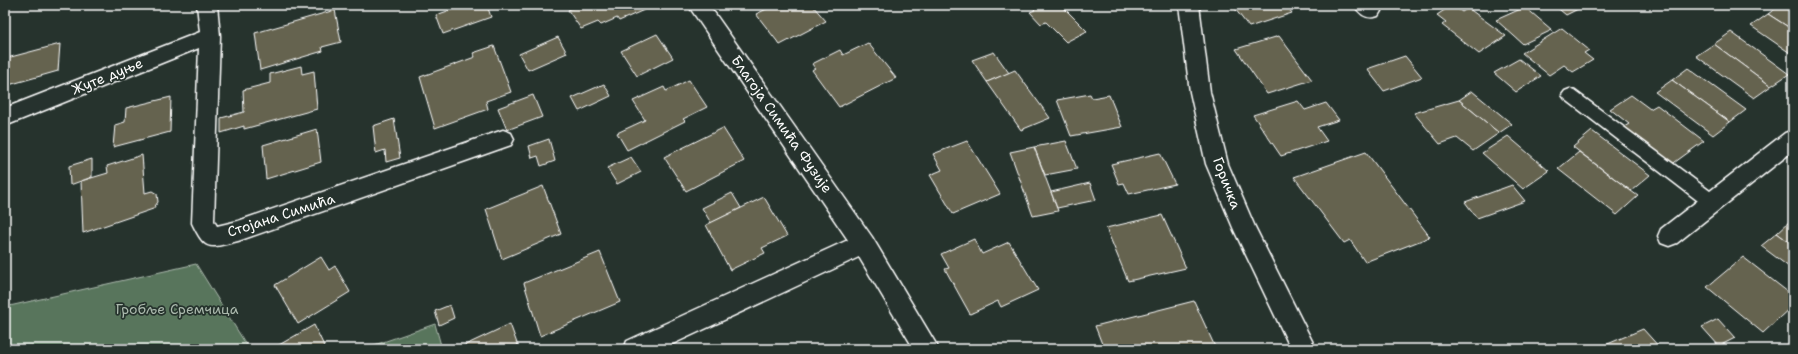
<svg xmlns="http://www.w3.org/2000/svg" width="1798" height="354" viewBox="0 0 1798 354" font-family="'Shantell Sans',sans-serif">
  <rect width="100%" height="100%" fill="#26332d"/>
  <filter id="ink" filterUnits="userSpaceOnUse"><feTurbulence type="fractalNoise" baseFrequency=".025" numOctaves="2"/><feDisplacementMap in="SourceGraphic" scale="8" xChannelSelector="R" yChannelSelector="G"/><feConvolveMatrix kernelMatrix="1 2 1 2 8 2 1 2 1" color-interpolation-filters="sRGB"/></filter>
  <g filter="url(#ink)">
    <g fill="#58755c" stroke="#acbaae">
      <path d="M 196,264 L 249,349 L 5,349 L 5,307 Z"/>
      <path d="M 435,324 L 442,349 L 363,349 Z"/>
    </g>
    <g fill="#65634f" stroke="#fff">
      <path d="M 465,5 L 487,5 L 491,17 L 443,34 L 436,15 Z"/>
      <path d="M 579,5 L 640,5 L 644,10 L 619,21 L 617,18 L 601,25 L 598,22 L 581,29 L 568,10 Z"/>
      <path d="M 775,5 L 812,5 L 826,21 L 780,45 L 756,14 Z"/>
      <path d="M 1030,5 L 1061,5 L 1087,31 L 1066,42 L 1046,22 L 1041,24 L 1030,12 L 1035,10 Z"/>
      <path d="M 1232,5 L 1286,5 L 1292,13 L 1249,27 Z"/>
      <path d="M 1452,5 L 1462,12 L 1468,8 L 1506,36 L 1479,54 L 1442,25 L 1446,22 L 1437,15 Z"/>
      <path d="M 1554,5 L 1586,5 L 1566,15 Z"/>
      <path d="M 1780,5 L 1793,7 L 1793,30 L 1768,14 Z"/>
      <path d="M 1525,7 L 1552,30 L 1523,44 L 1496,20 Z"/>
      <path d="M 335,10 L 341,42 L 322,47 L 323,51 L 260,70 L 255,33 Z"/>
      <path d="M 1768,14 L 1793,30 L 1793,55 L 1751,26 Z"/>
      <path d="M 1562,28 L 1589,50 L 1584,53 L 1593,60 L 1573,72 L 1564,65 L 1549,75 L 1522,53 Z"/>
      <path d="M 1731,32 L 1789,74 L 1771,86 L 1714,44 Z"/>
      <path d="M 657,34 L 673,58 L 637,76 L 621,51 Z"/>
      <path d="M 1279,36 L 1312,80 L 1267,94 L 1236,49 Z"/>
      <path d="M 558,37 L 567,53 L 528,70 L 519,54 Z"/>
      <path d="M 868,43 L 896,78 L 839,107 L 812,70 L 815,68 L 812,64 L 840,50 L 843,55 Z"/>
      <path d="M 60,44 L 58,71 L 5,86 L 7,58 Z"/>
      <path d="M 1714,44 L 1771,86 L 1754,98 L 1696,56 Z"/>
      <path d="M 494,46 L 511,92 L 486,101 L 488,109 L 435,128 L 420,77 L 475,57 L 473,53 Z"/>
      <path d="M 994,52 L 1009,73 L 987,82 L 972,60 Z"/>
      <path d="M 1405,56 L 1422,77 L 1384,91 L 1367,69 Z"/>
      <path d="M 1519,59 L 1541,76 L 1516,92 L 1494,73 Z"/>
      <path d="M 301,66 L 302,74 L 314,71 L 317,109 L 244,129 L 244,126 L 221,133 L 221,118 L 244,112 L 243,90 L 270,83 L 270,74 Z"/>
      <path d="M 1688,68 L 1746,110 L 1730,122 L 1672,80 Z"/>
      <path d="M 1015,70 L 1050,118 L 1021,130 L 987,82 Z"/>
      <path d="M 689,80 L 707,107 L 683,119 L 685,121 L 627,150 L 617,133 L 645,120 L 633,101 L 664,87 L 666,91 Z"/>
      <path d="M 1672,80 L 1730,122 L 1713,135 L 1655,92 Z"/>
      <path d="M 604,84 L 611,96 L 579,111 L 572,98 Z"/>
      <path d="M 1472,91 L 1512,124 L 1499,133 L 1459,100 Z"/>
      <path d="M 1090,94 L 1092,98 L 1109,95 L 1122,127 L 1071,136 L 1057,100 Z"/>
      <path d="M 533,95 L 542,117 L 507,130 L 498,108 Z"/>
      <path d="M 1631,95 L 1650,109 L 1657,105 L 1704,141 L 1671,165 L 1624,127 L 1629,124 L 1610,109 Z"/>
      <path d="M 171,97 L 170,132 L 113,147 L 115,125 L 125,122 L 126,108 Z"/>
      <path d="M 1459,100 L 1499,133 L 1473,151 L 1457,138 L 1440,144 L 1414,113 Z"/>
      <path d="M 1298,101 L 1305,110 L 1326,103 L 1339,120 L 1317,127 L 1327,141 L 1281,156 L 1253,115 Z"/>
      <path d="M 394,119 L 400,158 L 386,162 L 385,150 L 376,153 L 373,126 Z"/>
      <path d="M 723,128 L 744,161 L 686,191 L 664,157 Z"/>
      <path d="M 317,129 L 321,162 L 266,179 L 263,145 Z"/>
      <path d="M 1592,131 L 1650,175 L 1631,191 L 1573,147 Z"/>
      <path d="M 1508,136 L 1549,171 L 1523,189 L 1482,153 Z"/>
      <path d="M 549,139 L 555,161 L 541,166 L 538,156 L 532,158 L 529,146 Z"/>
      <path d="M 967,141 L 1000,194 L 953,214 L 930,175 L 942,170 L 933,154 Z"/>
      <path d="M 1066,141 L 1077,169 L 1045,175 L 1034,147 Z"/>
      <path d="M 1034,147 L 1058,211 L 1033,216 L 1010,152 Z"/>
      <path d="M 1366,152 L 1430,237 L 1365,262 L 1350,240 L 1344,243 L 1294,177 Z"/>
      <path d="M 1579,152 L 1631,191 L 1638,196 L 1617,215 L 1558,169 Z"/>
      <path d="M 1160,153 L 1175,184 L 1129,194 L 1124,183 L 1119,184 L 1111,164 Z"/>
      <path d="M 142,155 L 145,193 L 152,191 L 157,194 L 158,202 L 153,209 L 83,233 L 81,181 L 108,173 L 107,166 Z"/>
      <path d="M 631,157 L 641,172 L 617,184 L 607,168 Z"/>
      <path d="M 92,159 L 92,177 L 70,185 L 69,166 Z"/>
      <path d="M 1090,183 L 1096,200 L 1057,208 L 1051,192 Z"/>
      <path d="M 1512,185 L 1525,201 L 1477,218 L 1465,202 Z"/>
      <path d="M 543,186 L 561,234 L 502,259 L 486,209 Z"/>
      <path d="M 732,193 L 741,208 L 711,223 L 702,208 Z"/>
      <path d="M 764,197 L 787,236 L 762,248 L 765,253 L 730,270 L 706,225 Z"/>
      <path d="M 1162,215 L 1186,268 L 1128,281 L 1106,228 Z"/>
      <path d="M 1791,220 L 1793,221 L 1793,245 L 1777,233 Z"/>
      <path d="M 1777,233 L 1793,245 L 1793,270 L 1761,246 Z"/>
      <path d="M 974,239 L 982,254 L 1009,242 L 1038,290 L 1001,307 L 998,301 L 970,314 L 945,269 L 949,268 L 941,254 Z"/>
      <path d="M 600,252 L 620,302 L 540,336 L 524,283 Z"/>
      <path d="M 321,257 L 329,270 L 335,266 L 350,292 L 298,324 L 275,285 Z"/>
      <path d="M 1743,257 L 1793,296 L 1793,305 L 1763,333 L 1707,287 Z"/>
      <path d="M 1194,301 L 1216,349 L 1104,349 L 1095,326 Z"/>
      <path d="M 450,305 L 454,318 L 439,325 L 435,311 Z"/>
      <path d="M 1718,319 L 1735,338 L 1719,346 L 1702,327 Z"/>
      <path d="M 510,324 L 519,349 L 459,349 L 459,348 Z"/>
      <path d="M 314,325 L 325,348 L 324,349 L 272,349 Z"/>
      <path d="M 1643,329 L 1661,349 L 1605,349 L 1603,346 Z"/>
    </g>
    <g fill="none" stroke-linecap="round" stroke-linejoin="round">
      <g stroke="#fff" stroke-width="3">
        <path id="lane" d="M 1570,89 L 1575,91 L 1718,197 L 1720,202 L 1718,207 L 1712,209 L 1706,207 L 1565,99 L 1562,95 L 1565,91 Z"/>
      </g>
      <g stroke="#fff" stroke-width="3">
        <g id="street">
          <path d="M 197,5 L 217,5 L 220,36 L 214,221 L 217,226 L 238,221 L 503,130 L 511,133 L 514,139 L 511,145 L 238,241 C 209,248 206,252 192,223 L 199,48 L 5,126 L 5,108 L 200,32 Z"/>
          <path d="M 688,5 L 709,5 L 872,237 L 939,349 L 914,349 L 859,257 L 662,349 L 624,349 L 627,341 L 848,240 Z"/>
          <path d="M 1179,5 L 1199,5 L 1210,92 L 1228,164 L 1255,227 L 1316,349 L 1291,349 L 1234,230 L 1206,164 L 1190,92 Z"/>
          <path d="M 1354,5 L 1377,5 L 1381,11 L 1378,16 C 1367,20 1360,15 1354,5 Z"/>
          <path d="M 1793,130 L 1793,151 L 1677,243 L 1669,246 L 1661,243 L 1658,236 L 1661,229 L 1785,133 Z"/>
        </g>
      </g>
      <use href="#lane" fill="#26332d" fill-rule="evenodd"/>
      <use href="#street" fill="#26332d" fill-rule="evenodd"/>
    </g>
  </g>
  <g text-anchor="middle" dominant-baseline="central" stroke-width="3.5" stroke-linejoin="round" paint-order="stroke">
    <g font-size="14" fill="#fff" stroke="#26332d">
      <text transform="translate(107 76) rotate(-22)">Жуте дуње</text>
      <text transform="translate(782 124) rotate(55)">Благоја Симића Фузије</text>
      <text transform="translate(1227 183) rotate(69)">Горичка</text>
      <text transform="translate(281 215) rotate(-18)">Стојана Симића</text>
    </g>
    <g font-size="14" fill="#acbaae" stroke="#26332d">
      <text x="177" y="309">Гробље Сремчица</text>
    </g>
  </g>
  <rect width="1798" height="354" fill="none" stroke="#26332d" stroke-width="20"/>
  <rect x="10" y="10" width="1778" height="334" fill="none" stroke="#fff" stroke-width="1.5" filter="url(#ink)"/>
</svg>
